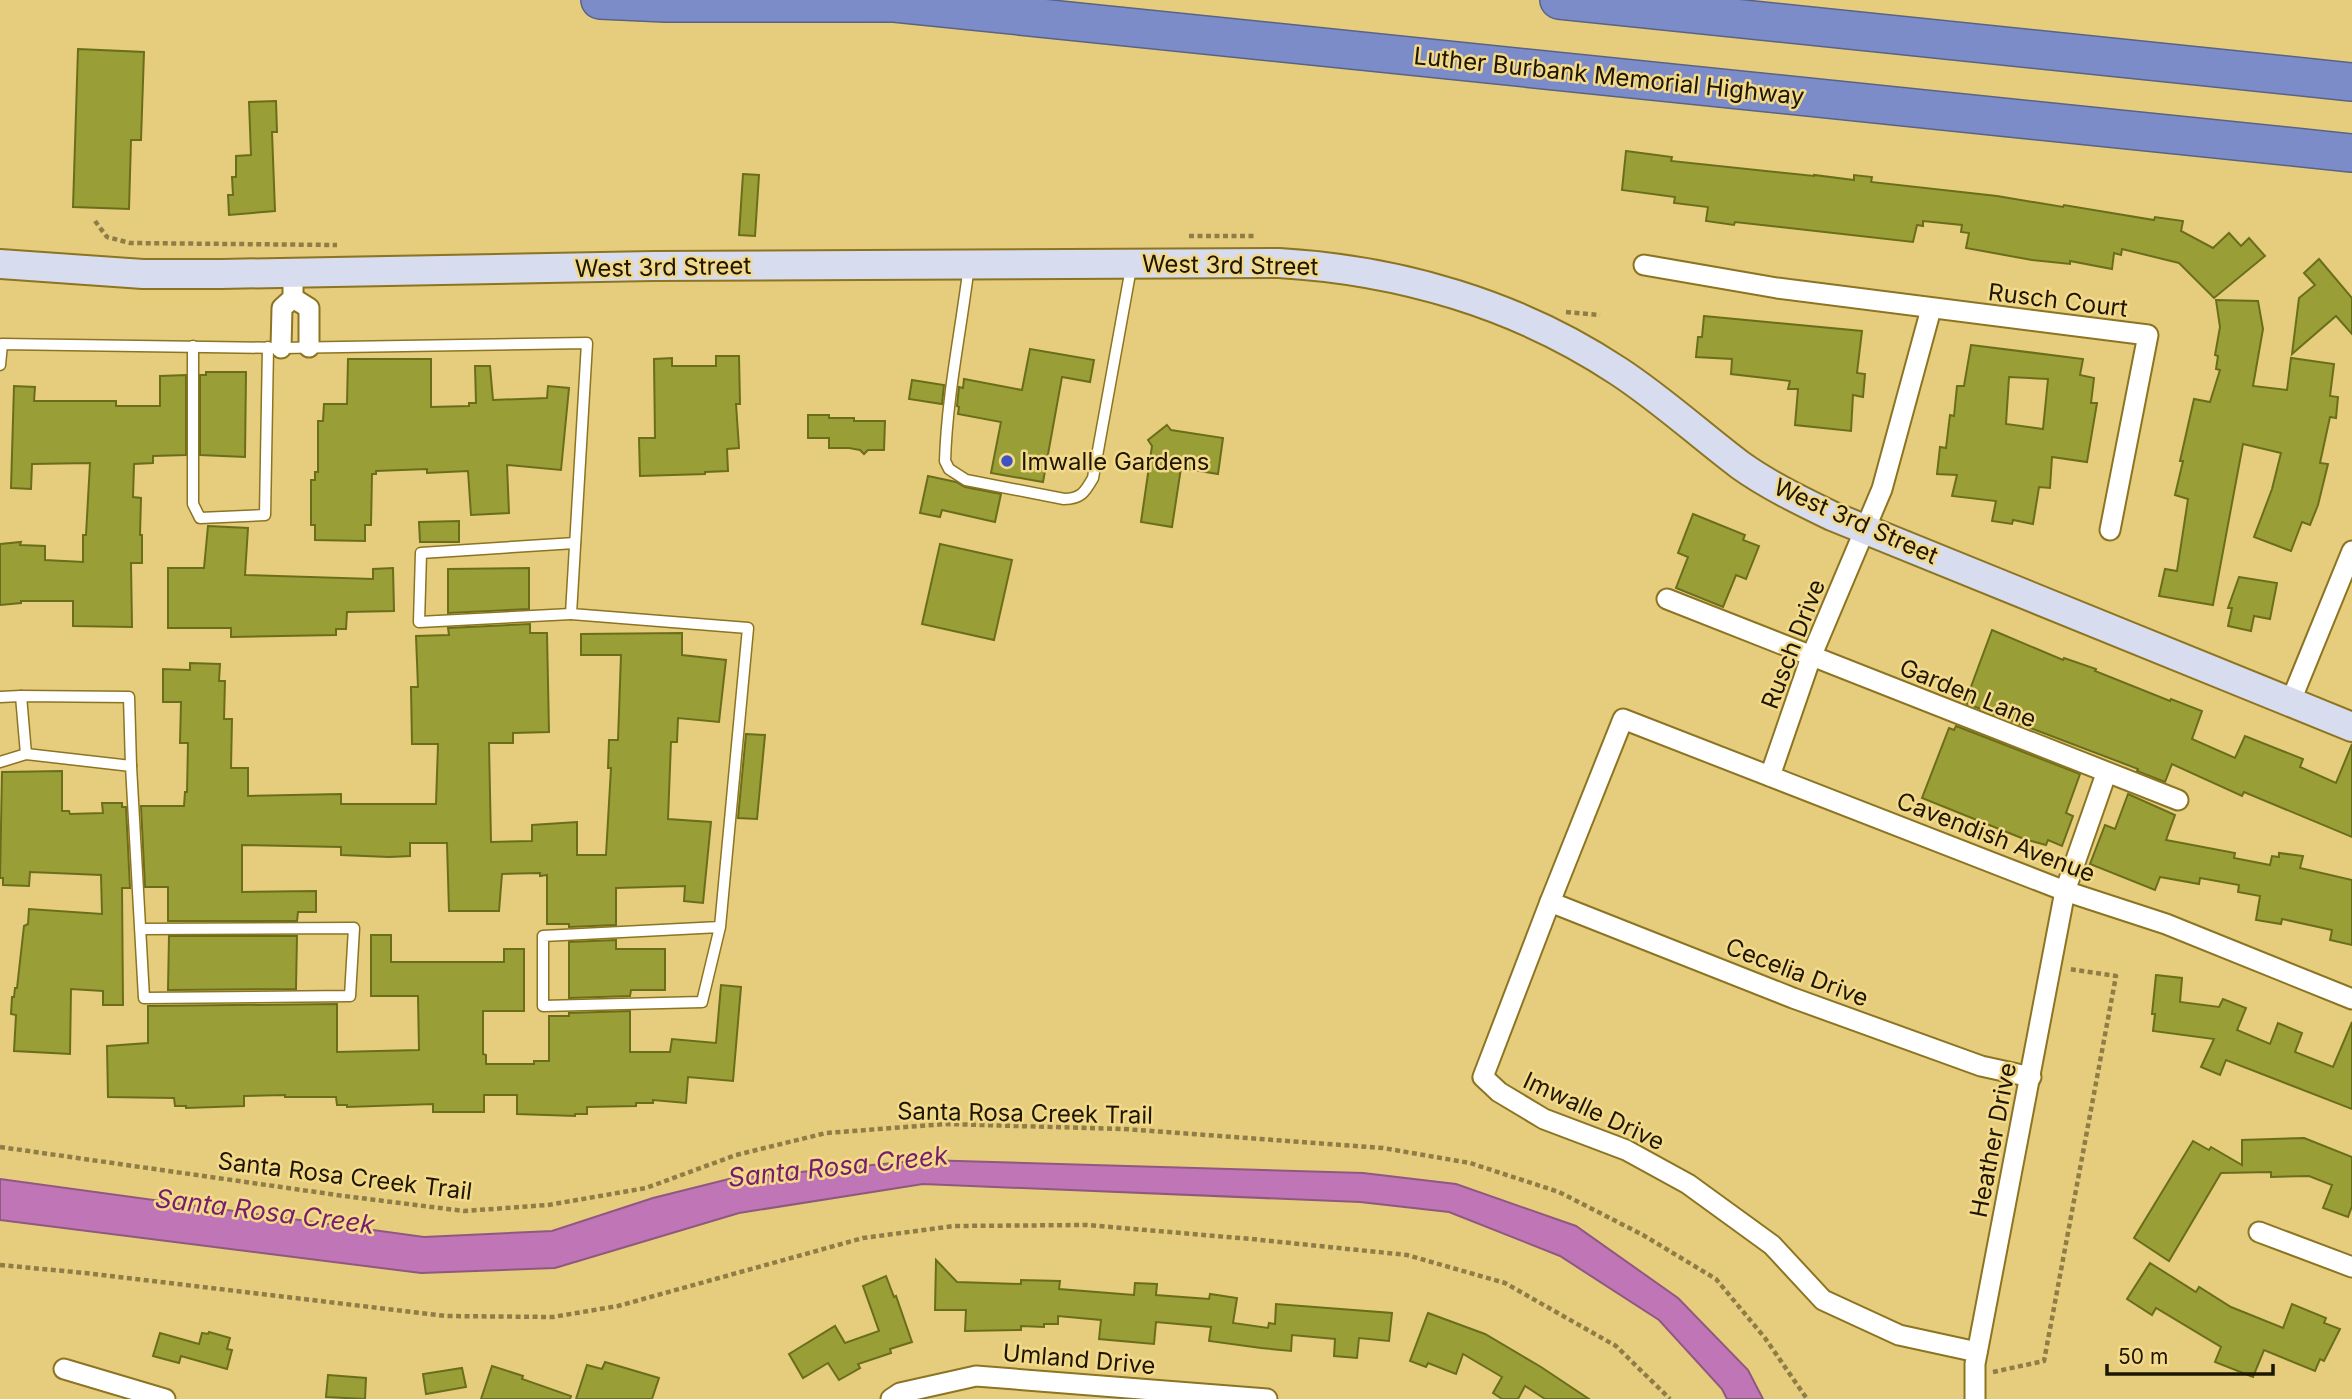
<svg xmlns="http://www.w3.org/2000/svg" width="2352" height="1399" viewBox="0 0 2352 1399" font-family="Inter,sans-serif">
  <rect width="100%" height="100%" fill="#e6cc7d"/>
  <path fill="#c076b6" stroke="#8f597f" stroke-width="2" d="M 924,1160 L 1363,1173 L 1456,1184 L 1576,1226 L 1678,1298 L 1748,1370 L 1763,1399 L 1727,1399 L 1722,1389 L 1659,1320 L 1560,1256 L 1449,1212 L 1360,1202 L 923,1184 L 739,1213 L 555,1268 L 421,1273 L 0,1220 L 0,1179 L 424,1237 L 552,1231 L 653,1198 L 729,1179 Z"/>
  <g fill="#9a9e37" stroke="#6a6e1b" stroke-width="2" fill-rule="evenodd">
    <path d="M 78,49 L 144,52 L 141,140 L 131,140 L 129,209 L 73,207 Z"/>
    <path d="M 276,101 L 277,132 L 272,132 L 275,211 L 229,215 L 228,195 L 233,195 L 232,177 L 236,177 L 236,156 L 251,155 L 249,102 Z"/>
    <path d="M 1626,151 L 1672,157 L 1671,161 L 1814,176 L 1814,175 L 1854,180 L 1854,175 L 1872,177 L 1871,182 L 1997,196 L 2063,207 L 2064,205 L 2154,220 L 2155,217 L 2183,221 L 2181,231 L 2213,248 L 2229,233 L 2241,246 L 2249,238 L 2265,256 L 2214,298 L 2179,263 L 2122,249 L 2121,255 L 2114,253 L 2112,269 L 2070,261 L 2070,264 L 2032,260 L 1966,248 L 1969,233 L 1961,232 L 1962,225 L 1923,221 L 1923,226 L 1917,225 L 1913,242 L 1735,222 L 1734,225 L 1706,221 L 1708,207 L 1674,203 L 1675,197 L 1622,190 Z"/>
    <path d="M 743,174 L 759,175 L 755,236 L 739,235 Z"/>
    <path d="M 2319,259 L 2352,298 L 2352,334 L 2336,316 L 2292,354 L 2299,298 L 2315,285 L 2304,273 Z"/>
    <path d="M 2216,300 L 2258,301 L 2263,329 L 2253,386 L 2287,390 L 2291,358 L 2334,364 L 2330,396 L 2338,397 L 2336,418 L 2330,417 L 2320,463 L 2328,464 L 2318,505 L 2310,525 L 2302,522 L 2291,551 L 2254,537 L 2272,489 L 2281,453 L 2243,444 L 2213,605 L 2159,596 L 2165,569 L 2177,571 L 2188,499 L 2175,495 L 2183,461 L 2180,461 L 2194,399 L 2210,402 L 2220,370 L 2216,369 L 2218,356 L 2215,355 L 2220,327 Z"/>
    <path d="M 1704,316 L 1862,331 L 1857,373 L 1865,374 L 1863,397 L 1853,395 L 1851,431 L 1795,425 L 1798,389 L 1788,389 L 1790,381 L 1731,374 L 1732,359 L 1696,357 L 1698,337 L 1702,337 Z"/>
    <path d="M 1971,345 L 2083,359 L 2080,375 L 2094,378 L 2091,403 L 2097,403 L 2087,462 L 2052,457 L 2050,488 L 2039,487 L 2033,524 L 2013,520 L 2012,524 L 1992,521 L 1996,501 L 1952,496 L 1957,475 L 1937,474 L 1940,447 L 1946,448 L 1950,415 L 1954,416 L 1957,386 L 1964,386 ZM 2009,377 L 2048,379 L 2043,429 L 2006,424 Z"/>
    <path d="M 1030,349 L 1094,360 L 1090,382 L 1062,377 L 1043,482 L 991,473 L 1001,422 L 958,414 L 959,407 L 957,406 L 959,387 L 963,388 L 964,379 L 1022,390 Z"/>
    <path d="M 716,356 L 739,356 L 740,404 L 736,404 L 739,448 L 727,449 L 728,471 L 705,472 L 705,474 L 640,476 L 639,438 L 655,438 L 654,359 L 672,358 L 672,366 L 716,366 Z"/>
    <path d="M 348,359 L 431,359 L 431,407 L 469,406 L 469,403 L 476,403 L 475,366 L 490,366 L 493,400 L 547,398 L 548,386 L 569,388 L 561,470 L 507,465 L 509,513 L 471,515 L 468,471 L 427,473 L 427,469 L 376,471 L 376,474 L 372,474 L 371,525 L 365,525 L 365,541 L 315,540 L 315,525 L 311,525 L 311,480 L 315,480 L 315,472 L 318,472 L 318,421 L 323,421 L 324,404 L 347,404 Z"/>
    <path d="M 206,372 L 246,372 L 245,457 L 200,455 L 200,375 L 206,375 Z"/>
    <path d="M 186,375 L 186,455 L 153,456 L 153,463 L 134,464 L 133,497 L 141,498 L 140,535 L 142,535 L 142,563 L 131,563 L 132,627 L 73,626 L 73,601 L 21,601 L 21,603 L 0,605 L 0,544 L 21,542 L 20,545 L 45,546 L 45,560 L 83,562 L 83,535 L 86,535 L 90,463 L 32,464 L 31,489 L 11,488 L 14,386 L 35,387 L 34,401 L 116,401 L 116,406 L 160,406 L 160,376 Z"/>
    <path d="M 912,380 L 944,385 L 942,404 L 909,399 Z"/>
    <path d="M 808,415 L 829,415 L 829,418 L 854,418 L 854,421 L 885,421 L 884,450 L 868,450 L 864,454 L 860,450 L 849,448 L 829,448 L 829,438 L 808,438 Z"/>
    <path d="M 1167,425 L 1171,430 L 1223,438 L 1218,474 L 1181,468 L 1172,527 L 1141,522 L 1152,446 L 1148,440 Z"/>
    <path d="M 928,476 L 956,482 L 965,487 L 1001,494 L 995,522 L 942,510 L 940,517 L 920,513 Z"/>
    <path d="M 1693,514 L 1745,535 L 1743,540 L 1759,546 L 1746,579 L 1736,575 L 1723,607 L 1676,588 L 1688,557 L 1678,553 Z"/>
    <path d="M 459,521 L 459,542 L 420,542 L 419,522 Z"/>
    <path d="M 208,526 L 248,528 L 245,575 L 373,579 L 373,569 L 393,568 L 394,611 L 347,612 L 346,629 L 336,629 L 336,635 L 231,637 L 231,628 L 168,628 L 168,568 L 204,568 Z"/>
    <path d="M 940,544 L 1012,560 L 994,640 L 922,624 Z"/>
    <path d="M 529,568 L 529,609 L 448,613 L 448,569 Z"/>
    <path d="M 2239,577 L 2277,583 L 2270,619 L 2254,616 L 2251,631 L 2228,626 L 2232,608 L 2228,608 Z"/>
    <path d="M 530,624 L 530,633 L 547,633 L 549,732 L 513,733 L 513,743 L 489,743 L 491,842 L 532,841 L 532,825 L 577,822 L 577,855 L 606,855 L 611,768 L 608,768 L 609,740 L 618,740 L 621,655 L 581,655 L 581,634 L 682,633 L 682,655 L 726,660 L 719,722 L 678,718 L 677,742 L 671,742 L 668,819 L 711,822 L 703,903 L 684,901 L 685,886 L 616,888 L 616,925 L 569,927 L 569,924 L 547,924 L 547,875 L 540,876 L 540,873 L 502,874 L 499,911 L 449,911 L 447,843 L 410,843 L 410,856 L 389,857 L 341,855 L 341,847 L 242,845 L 242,892 L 316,891 L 316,912 L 298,912 L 297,921 L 168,921 L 168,887 L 145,887 L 141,806 L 184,806 L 185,792 L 187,792 L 188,743 L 180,743 L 181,702 L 163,702 L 163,669 L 190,670 L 190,663 L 220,664 L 219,681 L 225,681 L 224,719 L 232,719 L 231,768 L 248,768 L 248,796 L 341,794 L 341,804 L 436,804 L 438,744 L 412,744 L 411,687 L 418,687 L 416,636 L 449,635 L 448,628 Z"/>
    <path d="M 1992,630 L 2063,660 L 2064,658 L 2096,669 L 2095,671 L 2170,701 L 2171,699 L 2202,711 L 2192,739 L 2235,758 L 2245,736 L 2303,759 L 2300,767 L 2336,783 L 2352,744 L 2352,837 L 2244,792 L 2242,796 L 2172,764 L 2165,782 L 2137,771 L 2138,769 L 1965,703 Z"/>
    <path d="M 1956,726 L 2080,774 L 2066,813 L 2073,816 L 2062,846 L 2048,840 L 2046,845 L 2024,839 L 1922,798 L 1949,728 L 1954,730 Z"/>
    <path d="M 746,734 L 765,735 L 757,819 L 738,818 Z"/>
    <path d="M 62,771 L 62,811 L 69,811 L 70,814 L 103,813 L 102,803 L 122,803 L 122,807 L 126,807 L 130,888 L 122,888 L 123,1005 L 103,1005 L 103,991 L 71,989 L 70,1054 L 14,1051 L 16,1015 L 11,1014 L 12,997 L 14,997 L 15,988 L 17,988 L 24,926 L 28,924 L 29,909 L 102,914 L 101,875 L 30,872 L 29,886 L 3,885 L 3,878 L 0,878 L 2,772 Z"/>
    <path d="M 2128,794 L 2175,815 L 2166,840 L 2235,853 L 2234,858 L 2270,865 L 2272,856 L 2279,857 L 2279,853 L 2303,856 L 2300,868 L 2352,880 L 2352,945 L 2330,940 L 2332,930 L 2282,919 L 2281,924 L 2256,920 L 2260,896 L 2238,892 L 2239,885 L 2200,878 L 2199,884 L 2160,877 L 2155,890 L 2090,864 L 2105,825 L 2115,829 Z"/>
    <path d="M 371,935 L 391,935 L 391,962 L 504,962 L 504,949 L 524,949 L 524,1011 L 483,1011 L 483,1054 L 486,1055 L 486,1064 L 534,1064 L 534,1061 L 549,1061 L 549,1016 L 569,1016 L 569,1013 L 630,1011 L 630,1052 L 670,1052 L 672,1039 L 716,1043 L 721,985 L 741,987 L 733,1081 L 688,1077 L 686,1103 L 653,1100 L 653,1103 L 636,1103 L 636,1106 L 587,1107 L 587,1114 L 575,1114 L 575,1116 L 517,1114 L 517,1095 L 484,1095 L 484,1112 L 433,1112 L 433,1104 L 347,1107 L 347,1105 L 337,1105 L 336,1097 L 285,1097 L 285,1095 L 244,1096 L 244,1106 L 186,1108 L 186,1106 L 175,1106 L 174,1098 L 108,1097 L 107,1046 L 148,1043 L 148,1006 L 337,1004 L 337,1052 L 419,1050 L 418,996 L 371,996 Z"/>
    <path d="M 169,936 L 297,936 L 296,989 L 168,990 Z"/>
    <path d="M 616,940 L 616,949 L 665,949 L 665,990 L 631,990 L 630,996 L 569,998 L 569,942 Z"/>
    <path d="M 2156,975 L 2182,978 L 2180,1002 L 2219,1007 L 2223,999 L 2246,1008 L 2237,1030 L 2270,1044 L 2278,1023 L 2302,1033 L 2295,1052 L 2333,1067 L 2352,1022 L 2352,1109 L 2226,1060 L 2220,1075 L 2201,1067 L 2214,1039 L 2153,1031 L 2155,1014 L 2152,1014 Z"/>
    <path d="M 2304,1138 L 2352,1157 L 2352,1206 L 2348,1217 L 2323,1208 L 2332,1185 L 2309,1176 L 2271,1177 L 2271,1172 L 2221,1173 L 2169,1261 L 2134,1238 L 2193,1141 L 2209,1150 L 2211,1147 L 2242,1165 L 2242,1140 Z"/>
    <path d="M 936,1260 L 957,1282 L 1021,1284 L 1021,1280 L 1060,1281 L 1059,1289 L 1134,1295 L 1135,1283 L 1157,1284 L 1156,1295 L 1209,1299 L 1210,1294 L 1237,1298 L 1233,1323 L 1268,1328 L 1269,1323 L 1275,1324 L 1276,1304 L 1392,1313 L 1389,1341 L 1359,1338 L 1357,1358 L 1334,1356 L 1335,1339 L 1292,1335 L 1291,1351 L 1261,1348 L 1209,1341 L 1211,1327 L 1156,1322 L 1154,1344 L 1099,1339 L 1101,1320 L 1058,1316 L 1058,1324 L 1044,1324 L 1044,1327 L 1021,1326 L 1021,1330 L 965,1331 L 966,1310 L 935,1310 Z"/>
    <path d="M 2150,1263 L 2196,1292 L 2199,1287 L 2231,1307 L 2283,1328 L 2292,1304 L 2326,1318 L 2324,1323 L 2340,1329 L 2324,1361 L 2320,1359 L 2315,1371 L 2264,1350 L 2253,1377 L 2215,1362 L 2221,1347 L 2156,1308 L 2152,1315 L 2127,1299 Z"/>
    <path d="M 886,1276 L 894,1297 L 896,1296 L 912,1342 L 890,1349 L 891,1353 L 858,1364 L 860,1368 L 839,1380 L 828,1363 L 803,1378 L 789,1354 L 835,1326 L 845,1343 L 879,1331 L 863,1286 Z"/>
    <path d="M 1428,1313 L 1485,1334 L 1541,1367 L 1589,1399 L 1545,1399 L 1525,1386 L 1518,1399 L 1502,1399 L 1493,1393 L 1502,1377 L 1463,1354 L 1456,1374 L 1428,1363 L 1426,1367 L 1410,1361 Z"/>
    <path d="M 209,1332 L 230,1338 L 227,1349 L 232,1350 L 227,1369 L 181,1356 L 179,1363 L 153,1356 L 160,1333 L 199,1344 L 202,1333 L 208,1334 Z"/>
    <path d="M 605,1362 L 659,1378 L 652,1399 L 576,1399 L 587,1365 L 602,1369 Z"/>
    <path d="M 492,1366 L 523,1376 L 522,1379 L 571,1396 L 570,1399 L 481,1399 Z"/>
    <path d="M 462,1368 L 466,1387 L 426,1394 L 423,1374 Z"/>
    <path d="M 328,1375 L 366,1378 L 365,1399 L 326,1397 Z"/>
  </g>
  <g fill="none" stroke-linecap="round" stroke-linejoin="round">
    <g stroke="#8c7421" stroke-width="13">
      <g id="service">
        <path d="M 969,265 C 961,331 947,395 945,461 L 949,469 L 966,480 L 1064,499 C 1081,499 1085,492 1093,478 L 1131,268"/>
        <path d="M 193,346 L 193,504 L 200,518 L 265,515 L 268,347"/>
        <path d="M 0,365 L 2,344 L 281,348 L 587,343 L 571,614 L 748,628 L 720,927 L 702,1002 L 543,1006 L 543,936 L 720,927"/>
        <path d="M 571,614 L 419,622 L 421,553 L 575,543"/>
        <path d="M 0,697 L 21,696"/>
        <path d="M 26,754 L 21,696 L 129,697 L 131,766"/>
        <path d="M 0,762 L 26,754 L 131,766 L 144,998 L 350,996 L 354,928 L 140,929"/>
      </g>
    </g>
    <g stroke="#8c7421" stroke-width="23">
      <g id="minor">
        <path d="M 1644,265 L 1777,288 L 2148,335 L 2110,530"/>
        <path d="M 293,298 L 309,308 L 309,347"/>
        <path d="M 281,348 L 282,308 L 293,298 L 293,274"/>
        <path d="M 1667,599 L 2178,800"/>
        <path d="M 2290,703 L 2352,551"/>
        <path d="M 1770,776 L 1811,657 L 1882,489 L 1931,309"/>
        <path d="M 1550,902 L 1793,998 L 1981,1066 L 2031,1077"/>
        <path d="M 2259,1232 L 2352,1267"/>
        <path d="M 1977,1352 L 1899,1335 L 1823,1300 L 1772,1245 L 1688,1184 L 1626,1150 L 1544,1119 L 1499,1092 L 1483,1077 L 1550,902 L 1623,719 L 2065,891 L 2166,924 L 2352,999"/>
        <path d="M 64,1369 L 165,1399"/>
        <path d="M 891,1399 L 900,1393 L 976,1376 L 1267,1399"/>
        <path d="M 1975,1399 L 1975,1364 L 2065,891 L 2106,774"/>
      </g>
    </g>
    <g stroke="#8c7421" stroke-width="32">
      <path id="secondary" d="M 0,264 L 143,274 L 221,274 L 653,266 L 1279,263 C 1399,270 1517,304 1618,371 C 1661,399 1699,434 1740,465 C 1768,485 1801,501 1832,516 L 2352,727"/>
    </g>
    <g stroke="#5a6383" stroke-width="40">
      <g id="motorway">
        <path d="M 600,0 L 665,3 L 889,3"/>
        <path d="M 865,0 L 2352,153"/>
        <path d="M 1559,0 L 2352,82"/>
      </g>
    </g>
    <g stroke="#8f7d47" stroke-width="4.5" stroke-dasharray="5 3.5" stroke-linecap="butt">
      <path d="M 95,221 L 107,237 L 130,243 L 337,245"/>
      <path d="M 1189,236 L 1257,236"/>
      <path d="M 1566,312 L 1600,315"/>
      <path d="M 0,1147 L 344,1196 L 464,1211 L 548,1205 L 646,1188 L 736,1155 L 826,1133 L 946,1124 L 1124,1129 L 1383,1148 L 1470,1163 L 1559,1192 L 1643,1235 L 1716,1279 L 1765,1338 L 1807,1399"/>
      <path d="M 0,1265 L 85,1273 L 446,1316 L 553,1317 L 618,1306 L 863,1238 L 954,1226 L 1087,1225 L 1251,1239 L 1407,1255 L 1505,1283 L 1616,1346 L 1670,1399"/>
      <path d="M 1993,1372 L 2044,1361 L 2116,976 L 2069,969"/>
    </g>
    <use href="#service" stroke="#fff" stroke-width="10"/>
    <use href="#minor" stroke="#fff" stroke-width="19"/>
    <use href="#secondary" stroke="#d7dcef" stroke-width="28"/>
    <use href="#motorway" stroke="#7b8cc9" stroke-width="37"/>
  </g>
  <circle fill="#4051c5" stroke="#f3d98a" stroke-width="2.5" cx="1007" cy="461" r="7"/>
  <g text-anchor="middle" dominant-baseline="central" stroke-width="5" stroke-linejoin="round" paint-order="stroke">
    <g font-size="24" fill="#1d1600" stroke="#f3d98a">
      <text transform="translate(1609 76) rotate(6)">Luther Burbank Memorial Highway</text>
      <text transform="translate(1230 265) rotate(1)">West 3rd Street</text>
      <text transform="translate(663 267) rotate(-1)">West 3rd Street</text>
      <text transform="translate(2058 300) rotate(7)">Rusch Court</text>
      <text transform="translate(1856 521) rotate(24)">West 3rd Street</text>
      <text transform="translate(1793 644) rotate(-69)">Rusch Drive</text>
      <text transform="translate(1968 693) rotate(22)">Garden Lane</text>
      <text transform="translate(1996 837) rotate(21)">Cavendish Avenue</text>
      <text transform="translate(1797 972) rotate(21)">Cecelia Drive</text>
      <text transform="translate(1594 1111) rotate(25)">Imwalle Drive</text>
      <text transform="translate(1025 1113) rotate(1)">Santa Rosa Creek Trail</text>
      <text transform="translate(1993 1140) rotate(-79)">Heather Drive</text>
      <text transform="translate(345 1176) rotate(7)">Santa Rosa Creek Trail</text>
      <text transform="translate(1079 1359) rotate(5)">Umland Drive</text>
    </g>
    <g font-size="24" fill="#1d1600" stroke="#f3d98a" text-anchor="start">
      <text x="1021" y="461">Imwalle Gardens</text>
    </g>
    <g font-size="26" font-style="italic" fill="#761c6e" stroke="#f3d98a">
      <text transform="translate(838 1166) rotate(-6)">Santa Rosa Creek</text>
      <text transform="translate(265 1211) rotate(7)">Santa Rosa Creek</text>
    </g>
  </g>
  <path d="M2107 1364v10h166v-10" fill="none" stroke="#1d1600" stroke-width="3.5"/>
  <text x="2118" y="1364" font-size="21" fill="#1d1600" stroke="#f3d98a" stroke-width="5" paint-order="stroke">50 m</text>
</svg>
